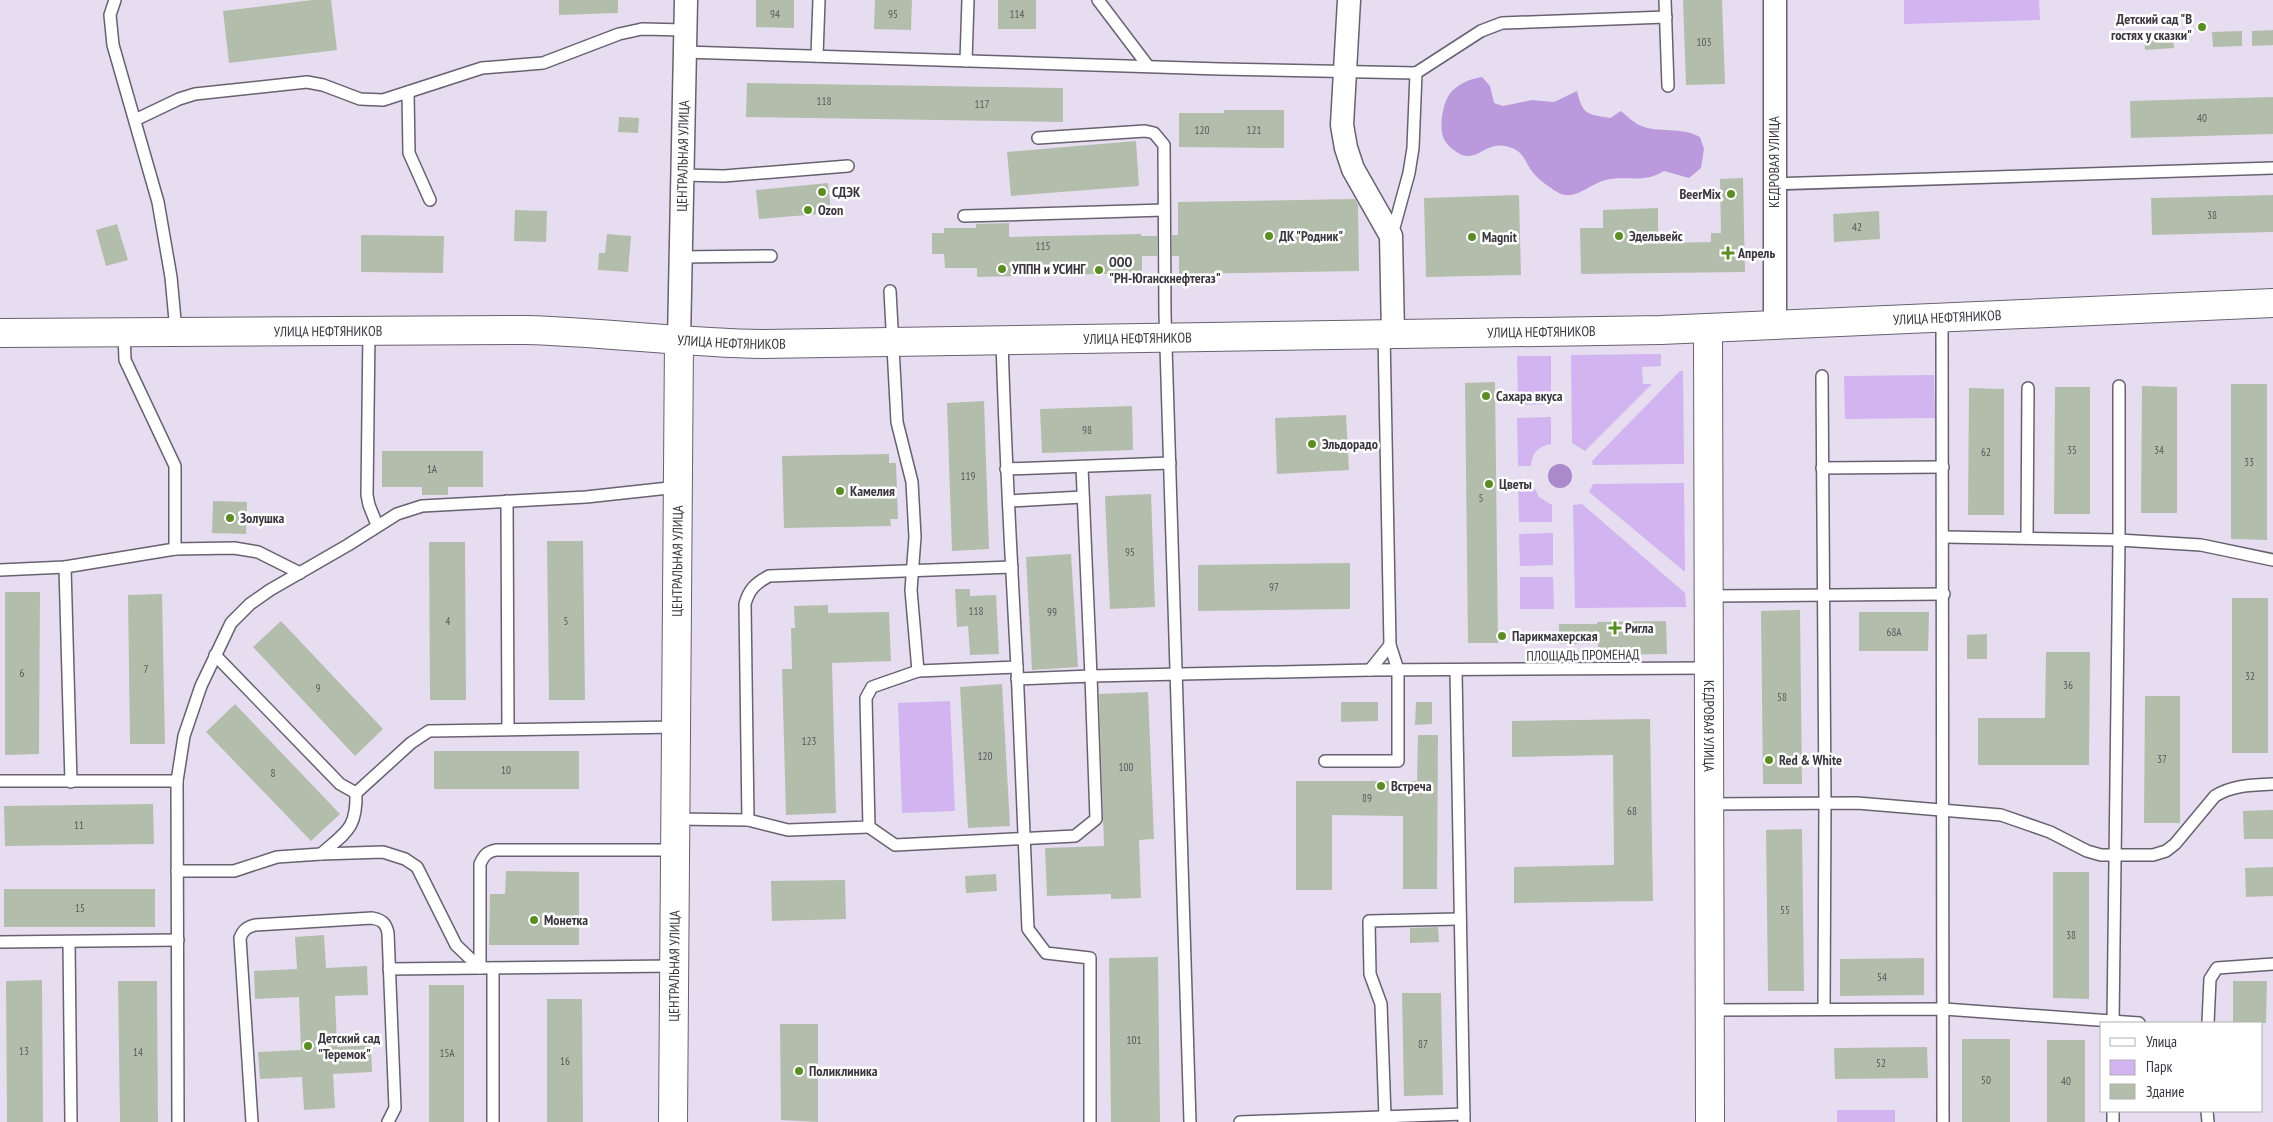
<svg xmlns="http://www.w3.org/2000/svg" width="2273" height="1122" viewBox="0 0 2273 1122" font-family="'PT Sans Narrow',sans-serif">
  <rect width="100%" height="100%" fill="#e6def0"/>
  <g fill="#d1b4f0">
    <path d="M 1904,0 L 2039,0 L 2040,20 L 1904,24 Z"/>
    <path d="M 1661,354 L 1661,366 L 1642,367 L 1643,384 L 1652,384 L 1585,451 L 1572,443 L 1571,355 Z"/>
    <path d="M 1517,356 L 1551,356 L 1551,404 L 1518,405 Z"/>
    <path d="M 1680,371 L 1683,371 L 1684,464 L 1593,465 L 1592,461 Z"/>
    <path d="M 1934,375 L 1935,418 L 1845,419 L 1844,376 Z"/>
    <path d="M 1551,417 L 1551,444 C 1538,446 1532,453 1531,466 L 1518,466 L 1517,418 Z"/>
    <path d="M 1518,481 L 1531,481 L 1539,497 L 1552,505 L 1552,522 L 1519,522 Z"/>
    <path d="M 1684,483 L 1685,572 L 1589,492 L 1593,484 Z"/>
    <path d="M 1582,504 L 1685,593 L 1686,607 L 1575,608 L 1573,505 Z"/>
    <path d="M 1553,533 L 1553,565 L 1520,566 L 1519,534 Z"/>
    <path d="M 1520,577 L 1553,577 L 1554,609 L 1520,609 Z"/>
    <path d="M 950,701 L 955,811 L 902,813 L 898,703 Z"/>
    <rect x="1837" y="1110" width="58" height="12"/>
  </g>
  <path fill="#ba9adc" d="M 1482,77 L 1490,86 L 1494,103 L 1503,106 L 1532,100 L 1554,102 L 1577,91 C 1583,115 1586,114 1610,118 L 1621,111 C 1626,115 1633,122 1639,125 C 1659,134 1681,126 1700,137 L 1704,149 L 1701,168 L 1689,178 L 1664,171 C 1642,184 1628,175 1606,180 C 1590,183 1574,203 1557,192 C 1549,187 1536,178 1531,170 C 1524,160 1524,153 1512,148 C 1487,138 1480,161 1462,155 C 1455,152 1446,145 1443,137 C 1439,125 1443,100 1452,91 C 1462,82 1470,79 1482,77 Z"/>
  <circle fill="#aa8acb" cx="1560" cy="476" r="12"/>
  <g fill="#b3bdac">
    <path d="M 312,0 L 331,0 L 337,50 L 229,63 L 223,11 Z"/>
    <path d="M 559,0 L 618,0 L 618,13 L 559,15 Z"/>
    <path d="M 756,0 L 794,0 L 794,28 L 756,27 Z"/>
    <path d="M 875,0 L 912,0 L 911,30 L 874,29 Z"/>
    <rect x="998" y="0" width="38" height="29"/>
    <path d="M 1683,0 L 1722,0 L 1725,84 L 1686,85 Z"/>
    <path d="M 2273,30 L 2273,45 L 2252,46 L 2252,31 Z"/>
    <path d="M 2242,31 L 2242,46 L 2213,47 L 2212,32 Z"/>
    <path d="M 2173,33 L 2174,48 L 2145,50 L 2144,35 Z"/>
    <path d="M 747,83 L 1063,88 L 1063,122 L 746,117 Z"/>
    <path d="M 2273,97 L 2273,134 L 2131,138 L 2130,101 Z"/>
    <path d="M 1224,110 L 1284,110 L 1284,148 L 1179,147 L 1179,113 L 1224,113 Z"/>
    <path d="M 619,117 L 639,118 L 638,133 L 618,132 Z"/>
    <path d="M 1136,141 L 1139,186 L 1011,196 L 1007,152 Z"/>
    <path d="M 1743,178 L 1745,272 L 1581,274 L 1580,228 L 1603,228 L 1603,210 L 1658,208 L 1658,243 L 1711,242 L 1711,233 L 1721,233 L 1720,179 Z"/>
    <path d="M 828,183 L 831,213 L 759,219 L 756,190 Z"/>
    <path d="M 1519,195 L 1521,275 L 1426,277 L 1424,198 Z"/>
    <path d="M 2273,195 L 2273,232 L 2152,235 L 2151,198 Z"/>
    <path d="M 1355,199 L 1358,205 L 1359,271 L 1179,274 L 1179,256 L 1172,256 L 1172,235 L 1178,235 L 1178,202 Z"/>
    <path d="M 515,210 L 547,211 L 546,242 L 514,241 Z"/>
    <path d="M 1879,211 L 1880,239 L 1834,242 L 1833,214 Z"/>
    <path d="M 1009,223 L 1009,237 L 1141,234 L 1141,236 L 1157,236 L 1157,256 L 1142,256 L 1142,273 L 977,277 L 977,268 L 945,268 L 944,254 L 932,254 L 932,233 L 944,233 L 944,228 L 976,228 L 976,224 Z"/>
    <path d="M 117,224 L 128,260 L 106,266 L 96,230 Z"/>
    <path d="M 607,234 L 631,236 L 628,272 L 598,270 L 599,253 L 605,253 Z"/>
    <path d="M 361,235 L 444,236 L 443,273 L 361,272 Z"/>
    <path d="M 1495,382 L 1498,643 L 1468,643 L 1465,383 Z"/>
    <path d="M 2231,384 L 2267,384 L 2267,540 L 2231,539 Z"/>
    <path d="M 2142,386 L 2177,387 L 2177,513 L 2141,513 Z"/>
    <path d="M 2055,387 L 2090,387 L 2090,514 L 2054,514 Z"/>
    <path d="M 1969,388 L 2004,389 L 2004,515 L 1968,515 Z"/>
    <path d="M 984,401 L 989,549 L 952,551 L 947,403 Z"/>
    <path d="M 1132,406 L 1133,450 L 1042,453 L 1040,409 Z"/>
    <path d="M 1346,415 L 1349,470 L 1277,474 L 1275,418 Z"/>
    <path d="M 382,451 L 483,451 L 483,487 L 448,487 L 448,495 L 422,495 L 422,487 L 382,487 Z"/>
    <path d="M 889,454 L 889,463 L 896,463 L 898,519 L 890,519 L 891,526 L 784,528 L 782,456 Z"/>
    <path d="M 1151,494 L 1155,607 L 1110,609 L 1105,496 Z"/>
    <path d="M 213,501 L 247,502 L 246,534 L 212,533 Z"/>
    <path d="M 547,541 L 583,541 L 585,700 L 549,700 Z"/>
    <path d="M 429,542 L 465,542 L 466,700 L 430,700 Z"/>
    <path d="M 1071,554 L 1078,667 L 1032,670 L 1026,557 Z"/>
    <path d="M 1350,563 L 1350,609 L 1198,611 L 1198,565 Z"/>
    <path d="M 955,589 L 970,589 L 970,596 L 996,595 L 999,654 L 970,655 L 968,626 L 957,627 Z"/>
    <path d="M 5,592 L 40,592 L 39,754 L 5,755 Z"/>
    <path d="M 162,594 L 165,744 L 130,744 L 128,595 Z"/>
    <rect x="2232" y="598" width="36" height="155"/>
    <path d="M 828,605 L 828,613 L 889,612 L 891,661 L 832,663 L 836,813 L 786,815 L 782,669 L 792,669 L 791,628 L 795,628 L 794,606 Z"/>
    <path d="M 1800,610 L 1802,784 L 1763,784 L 1761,611 Z"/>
    <path d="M 1859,612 L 1929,612 L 1928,651 L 1859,651 Z"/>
    <path d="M 281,621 L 383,729 L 355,756 L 253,647 Z"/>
    <path d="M 1666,621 L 1667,654 L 1598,655 L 1598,644 L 1559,644 L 1559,624 L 1597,624 L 1597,622 Z"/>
    <path d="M 1987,634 L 1987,659 L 1967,659 L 1967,635 Z"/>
    <path d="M 2046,652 L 2090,652 L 2089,765 L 1978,765 L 1978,718 L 2045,718 Z"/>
    <path d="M 1002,684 L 1010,826 L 968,828 L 960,687 Z"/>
    <path d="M 1148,692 L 1154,839 L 1139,840 L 1141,898 L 1111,899 L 1111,894 L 1047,896 L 1045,848 L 1104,846 L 1099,694 Z"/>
    <path d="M 2145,696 L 2180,696 L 2180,823 L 2144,823 Z"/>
    <path d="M 1341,702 L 1378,702 L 1378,721 L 1341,722 Z"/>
    <path d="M 1416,702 L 1432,702 L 1432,724 L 1415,725 Z"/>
    <path d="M 235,704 L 340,814 L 311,841 L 206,732 Z"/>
    <path d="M 1650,719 L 1653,901 L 1514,903 L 1514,867 L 1614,865 L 1613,755 L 1512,757 L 1512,721 Z"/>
    <path d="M 1418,735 L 1438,735 L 1437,889 L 1403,889 L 1403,816 L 1332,815 L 1332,890 L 1296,890 L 1296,781 L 1417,781 Z"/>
    <rect x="434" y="751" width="145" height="38"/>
    <path d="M 153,804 L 154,844 L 5,846 L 4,806 Z"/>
    <path d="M 2273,810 L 2273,839 L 2244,839 L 2243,811 Z"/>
    <path d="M 1802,829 L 1804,991 L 1768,991 L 1766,830 Z"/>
    <path d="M 2273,867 L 2273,896 L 2246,897 L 2245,868 Z"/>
    <path d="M 506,871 L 579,872 L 579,945 L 489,945 L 490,894 L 505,894 Z"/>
    <path d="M 2053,872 L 2089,872 L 2089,999 L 2053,998 Z"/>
    <path d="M 996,874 L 997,891 L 966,893 L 965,876 Z"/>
    <path d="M 845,880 L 846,919 L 772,921 L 771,881 Z"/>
    <rect x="4" y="889" width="151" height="38"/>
    <path d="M 1438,927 L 1439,942 L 1410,943 L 1410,928 Z"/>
    <path d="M 324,935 L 326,968 L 367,966 L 368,995 L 335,996 L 337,1047 L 371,1045 L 372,1072 L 333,1074 L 335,1108 L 304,1110 L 302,1077 L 260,1079 L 258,1052 L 301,1050 L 299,997 L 255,999 L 254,971 L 297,969 L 295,937 Z"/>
    <path d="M 1158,957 L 1160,1122 L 1111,1122 L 1109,958 Z"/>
    <path d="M 1924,958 L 1924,995 L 1840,996 L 1840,959 Z"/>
    <path d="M 42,980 L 43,1122 L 7,1122 L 6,981 Z"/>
    <path d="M 118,981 L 157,981 L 158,1122 L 120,1122 Z"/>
    <path d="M 2233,981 L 2267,981 L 2266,1023 L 2233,1023 Z"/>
    <rect x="429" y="985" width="35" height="137"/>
    <path d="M 1402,993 L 1441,993 L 1443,1095 L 1404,1096 Z"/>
    <path d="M 547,999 L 582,999 L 583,1122 L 547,1122 Z"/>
    <path d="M 780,1024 L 818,1024 L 818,1122 L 781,1120 Z"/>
    <rect x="1962" y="1039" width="48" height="83"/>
    <rect x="2047" y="1040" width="38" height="82"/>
    <path d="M 1927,1047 L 1928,1078 L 1835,1079 L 1834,1048 Z"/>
  </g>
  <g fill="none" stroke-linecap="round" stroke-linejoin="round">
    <g stroke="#686170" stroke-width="14">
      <g id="lane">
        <path d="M 115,0 L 110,15 L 113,45 L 158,202 L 171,277 L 176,331"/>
        <path d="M 1098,0 L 1148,66"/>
        <path d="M 1665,0 L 1668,86"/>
        <path d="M 684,52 L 1220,69 L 1416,73"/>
        <path d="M 817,56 L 819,0"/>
        <path d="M 966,61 L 968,0"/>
        <path d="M 408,92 L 409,153 L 430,200"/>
        <path d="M 135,120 L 179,99 L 195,94 L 307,82 L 323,85 L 360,99 L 383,100 L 482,68 L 543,63 L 619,34 L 642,29 L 685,30"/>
        <path d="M 1038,138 L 1145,131 L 1154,133 L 1164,145 L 1165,314 L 1190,1122"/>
        <path d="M 682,175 L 724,176 L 848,166"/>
        <path d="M 1774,184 L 2273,168"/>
        <path d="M 964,216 L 1164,210"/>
        <path d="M 1392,235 L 1409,173 L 1413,148 L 1416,73 L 1481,31 L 1502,23 L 1666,17"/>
        <path d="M 680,257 L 771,256"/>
        <path d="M 1942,317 L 1943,1122"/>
        <path d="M 369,330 L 367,495 L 369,505 L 377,525"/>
        <path d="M 124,332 L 125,360 L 175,466 L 175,549"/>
        <path d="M 1822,376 L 1825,802 L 1824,1009"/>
        <path d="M 1082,467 L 1091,676 L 1370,670 L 1709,668"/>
        <path d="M 1822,468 L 1943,467"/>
        <path d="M 1006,469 L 1170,463"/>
        <path d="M 507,501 L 508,728"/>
        <path d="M 1009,501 L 1083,497"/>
        <path d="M 1944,537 L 2119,540 L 2119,386"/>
        <path d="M 2027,538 L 2028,388"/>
        <path d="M 65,567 L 71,782"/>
        <path d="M 0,570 L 65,567 L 175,549 L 234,548 L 258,552 L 300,573"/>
        <path d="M 1709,596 L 1944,594"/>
        <path d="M 215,655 L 340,784 L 356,793 L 411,743 L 429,731 L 677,727"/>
        <path d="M 1017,667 L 1028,929 L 1046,953 L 1090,958 L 1090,1122"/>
        <path d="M 1370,670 L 1390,645"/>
        <path d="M 918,671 L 1017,667 C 1011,558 1005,449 1002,340"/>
        <path d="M 1456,671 L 1464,1122"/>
        <path d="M 1325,761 L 1398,761 L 1398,670 L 1390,645 L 1384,334"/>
        <path d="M 0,781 L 177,781"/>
        <path d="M 1710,804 L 1857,803 L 2001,815 L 2050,832 L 2087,851 L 2101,855 L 2153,855 L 2166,851 L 2175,844 L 2215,796 C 2233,785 2252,785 2273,784"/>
        <path d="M 676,819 L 748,820 L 788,830 L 869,827 L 866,698 L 872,687 L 918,671 L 911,590 L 915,537 L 912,482 L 897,422 L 890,291"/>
        <path d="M 748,820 L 745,604 C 749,589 756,583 769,576 L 1012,567"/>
        <path d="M 869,827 L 895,845 L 1075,836 L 1096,819 L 1091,676 L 1017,679"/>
        <path d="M 321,854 C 346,832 357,829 356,793"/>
        <path d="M 177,871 L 234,871 L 277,857 L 321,854 L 383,852 L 405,859 L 417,867 L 456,945 L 480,968 L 674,966"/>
        <path d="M 0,942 L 178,940"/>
        <path d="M 69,942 L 71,1122"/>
        <path d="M 389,969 L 480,968 L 480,864 C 484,855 487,852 496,850 L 675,850"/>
        <path d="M 1710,1010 L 1944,1009 L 2139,1023"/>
        <path d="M 2113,1023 L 2119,540 L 2201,545 L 2273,560"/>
        <path d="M 2208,1023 L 2210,979 L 2217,968 L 2273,964"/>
        <path d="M 2113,1111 L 2113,1122"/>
        <path d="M 2207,1111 L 2208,1122"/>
        <path d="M 1385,1117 L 1381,1004 L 1370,974 L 1369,921 L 1459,919"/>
        <path d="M 178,1122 L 177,781 L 184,736 L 201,686 L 231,623 L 250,604 L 270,590 L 348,545 L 397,514 L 422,506 L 586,497 L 678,487"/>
        <path d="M 252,1122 L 240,938 C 243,930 247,927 255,925 L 372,918 C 382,920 386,923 388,933 L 395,1108 L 388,1122"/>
        <path d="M 493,1122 L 493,968"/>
        <path d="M 1240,1122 L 1464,1114"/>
      </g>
    </g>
    <g stroke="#686170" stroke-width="25">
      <g id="street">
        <path d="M 1349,0 L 1342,125 L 1346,148 L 1353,169 L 1391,236 L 1393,334"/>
        <path d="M 1775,0 L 1775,324"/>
        <path id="s1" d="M 679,340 L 686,0"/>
      </g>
    </g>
    <g stroke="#686170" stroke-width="30">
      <g id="secondary">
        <path id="s2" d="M 1708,328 L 1710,1122"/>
        <path id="s3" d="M 0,333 L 526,330 C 605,332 683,343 762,344 L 1661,330 L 2273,303"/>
        <path id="s4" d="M 673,1122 L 679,340"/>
      </g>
    </g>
    <use href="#lane" stroke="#fff" stroke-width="11"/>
    <use href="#street" stroke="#fff" stroke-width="22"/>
    <use href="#secondary" stroke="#fff" stroke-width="28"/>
  </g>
  <g fill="#5b8d25" stroke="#fff" stroke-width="2">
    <circle cx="2202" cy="27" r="5"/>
    <circle cx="822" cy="192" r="5"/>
    <circle cx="1731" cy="194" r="5"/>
    <circle cx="808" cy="210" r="5"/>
    <circle cx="1269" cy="236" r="5"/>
    <circle cx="1619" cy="236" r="5"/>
    <circle cx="1472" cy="237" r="5"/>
    <path d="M1725.5 245.5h5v5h5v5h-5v5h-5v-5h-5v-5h5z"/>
    <circle cx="1002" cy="269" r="5"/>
    <circle cx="1099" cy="270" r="5"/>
    <circle cx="1486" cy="396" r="5"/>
    <circle cx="1312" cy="444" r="5"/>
    <circle cx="1489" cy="484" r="5"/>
    <circle cx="840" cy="491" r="5"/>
    <circle cx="230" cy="518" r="5"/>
    <path d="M1612.5 620.5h5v5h5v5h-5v5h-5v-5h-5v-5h5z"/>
    <circle cx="1502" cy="636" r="5"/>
    <circle cx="1769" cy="760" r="5"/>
    <circle cx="1381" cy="786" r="5"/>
    <circle cx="534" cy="920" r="5"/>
    <circle cx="308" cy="1046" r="5"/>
    <circle cx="799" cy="1071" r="5"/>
  </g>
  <g text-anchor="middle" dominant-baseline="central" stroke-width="5" stroke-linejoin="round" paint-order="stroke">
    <g font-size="11" fill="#58585a">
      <text x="775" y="14">94</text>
      <text x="893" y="14">95</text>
      <text x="1017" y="14">114</text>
      <text x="1704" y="42">103</text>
      <text x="824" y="101">118</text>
      <text x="982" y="104">117</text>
      <text x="2202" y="118">40</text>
      <text x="1202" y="130">120</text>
      <text x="1254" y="130">121</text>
      <text x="2212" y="215">38</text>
      <text x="1857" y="227">42</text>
      <text x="1043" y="246">115</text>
      <text x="1087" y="430">98</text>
      <text x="2072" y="450">35</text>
      <text x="2159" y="450">34</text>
      <text x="1986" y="452">62</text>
      <text x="2249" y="462">33</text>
      <text x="432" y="469">1А</text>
      <text x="968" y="476">119</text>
      <text x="1481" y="498">5</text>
      <text x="1130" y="552">95</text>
      <text x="1274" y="587">97</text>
      <text x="976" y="611">118</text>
      <text x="1052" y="612">99</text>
      <text x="448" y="621">4</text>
      <text x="566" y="621">5</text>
      <text x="1894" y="632">68А</text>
      <text x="146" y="669">7</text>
      <text x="22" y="673">6</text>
      <text x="2250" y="676">32</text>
      <text x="2068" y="685">36</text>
      <text x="318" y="688">9</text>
      <text x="1782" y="697">58</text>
      <text x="809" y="741">123</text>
      <text x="985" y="756">120</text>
      <text x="2162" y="759">37</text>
      <text x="1126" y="767">100</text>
      <text x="506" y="770">10</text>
      <text x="273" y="773">8</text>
      <text x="1367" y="798">89</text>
      <text x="1632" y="811">68</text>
      <text x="79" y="825">11</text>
      <text x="80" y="908">15</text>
      <text x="1785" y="910">55</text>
      <text x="2071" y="935">38</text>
      <text x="1882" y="977">54</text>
      <text x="1134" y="1040">101</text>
      <text x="1423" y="1044">87</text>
      <text x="24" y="1051">13</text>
      <text x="138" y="1052">14</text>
      <text x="447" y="1053">15А</text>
      <text x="565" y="1061">16</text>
      <text x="1881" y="1063">52</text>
      <text x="1986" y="1080">50</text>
      <text x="2066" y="1081">40</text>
    </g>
    <g font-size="14" font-weight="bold" fill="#3a373e" stroke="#fff" text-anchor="start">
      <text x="2192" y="19" text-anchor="end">Детский сад "В<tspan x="2192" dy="16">гостях у сказки"</tspan></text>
      <text x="832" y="192">СДЭК</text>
      <text x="1721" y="194" text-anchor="end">BeerMix</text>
      <text x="818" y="210">Ozon</text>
      <text x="1279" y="236">ДК "Родник"</text>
      <text x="1629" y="236">Эдельвейс</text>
      <text x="1482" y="237">Magnit</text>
      <text x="1738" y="253">Апрель</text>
      <text x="1109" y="262">ООО<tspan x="1109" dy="16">"РН-Юганскнефтегаз"</tspan></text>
      <text x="1012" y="269">УППН и УСИНГ</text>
      <text x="1496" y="396">Сахара вкуса</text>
      <text x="1322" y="444">Эльдорадо</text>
      <text x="1499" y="484">Цветы</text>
      <text x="850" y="491">Камелия</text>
      <text x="240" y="518">Золушка</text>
      <text x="1625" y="628">Ригла</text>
      <text x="1512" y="636">Парикмахерская</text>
      <text x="1779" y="760">Red &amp; White</text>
      <text x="1391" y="786">Встреча</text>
      <text x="544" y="920">Монетка</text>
      <text x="318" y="1038">Детский сад<tspan x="318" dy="16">"Теремок"</tspan></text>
      <text x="809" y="1071">Поликлиника</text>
    </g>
    <g font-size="14" fill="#3a373e" stroke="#fff">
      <text stroke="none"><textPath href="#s1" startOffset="184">ЦЕНТРАЛЬНАЯ УЛИЦА</textPath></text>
      <text transform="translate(1774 162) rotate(-90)">КЕДРОВАЯ УЛИЦА</text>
      <text stroke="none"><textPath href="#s3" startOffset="1948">УЛИЦА НЕФТЯНИКОВ</textPath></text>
      <text stroke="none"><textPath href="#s3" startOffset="328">УЛИЦА НЕФТЯНИКОВ</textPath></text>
      <text stroke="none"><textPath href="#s3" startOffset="1542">УЛИЦА НЕФТЯНИКОВ</textPath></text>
      <text stroke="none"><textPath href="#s3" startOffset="1138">УЛИЦА НЕФТЯНИКОВ</textPath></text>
      <text stroke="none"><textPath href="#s3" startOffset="732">УЛИЦА НЕФТЯНИКОВ</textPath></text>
      <text stroke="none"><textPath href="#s4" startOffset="561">ЦЕНТРАЛЬНАЯ УЛИЦА</textPath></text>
      <text transform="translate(1583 655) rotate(-1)">ПЛОЩАДЬ ПРОМЕНАД</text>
      <text stroke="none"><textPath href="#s2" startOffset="398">КЕДРОВАЯ УЛИЦА</textPath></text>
      <text stroke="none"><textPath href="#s4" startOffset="156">ЦЕНТРАЛЬНАЯ УЛИЦА</textPath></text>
    </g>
  </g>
  <rect x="2100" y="1022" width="162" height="90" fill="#ffffff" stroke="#b0afb2"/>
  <rect x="2110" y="1038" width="25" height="8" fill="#ffffff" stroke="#b0afb2"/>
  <text x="2146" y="1047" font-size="15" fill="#3a373e">Улица</text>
  <rect x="2110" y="1060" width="25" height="15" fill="#d1b4f0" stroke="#b0afb2"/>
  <text x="2146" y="1072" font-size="15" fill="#3a373e">Парк</text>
  <rect x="2110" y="1084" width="25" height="15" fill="#b3bdac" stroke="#b0afb2"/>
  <text x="2146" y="1097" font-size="15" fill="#3a373e">Здание</text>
</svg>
